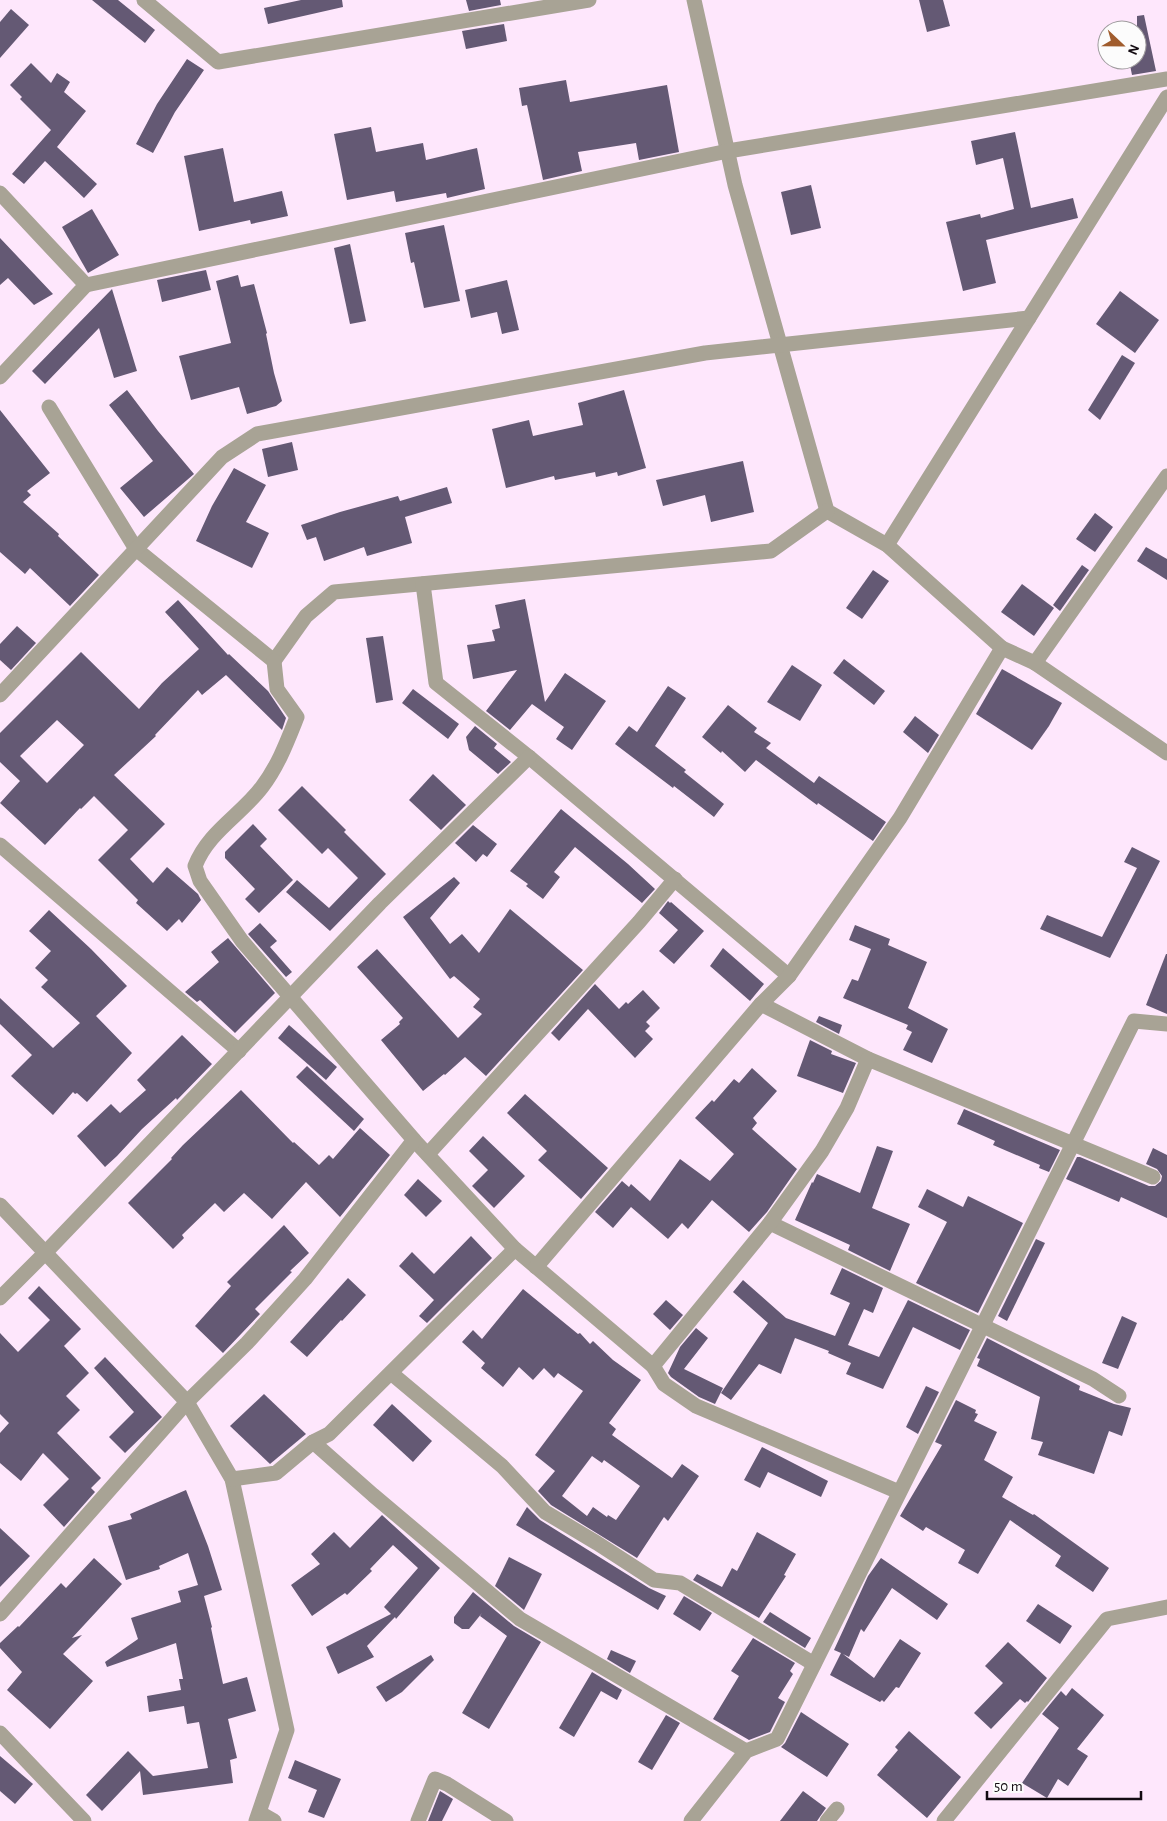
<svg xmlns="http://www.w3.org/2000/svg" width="1167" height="1821" viewBox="0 0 1167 1821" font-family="'Alegreya Sans',sans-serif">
  <rect width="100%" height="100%" fill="#fee7fc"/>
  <g fill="#645974" fill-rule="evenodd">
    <path d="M 92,0 L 118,0 L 155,30 L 145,43 Z"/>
    <path d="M 301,0 L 342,0 L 343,7 L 268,24 L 264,8 Z"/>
    <path d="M 466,0 L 500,0 L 501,5 L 469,11 Z"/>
    <path d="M 919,0 L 943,0 L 950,26 L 927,32 Z"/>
    <path d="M 11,9 L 29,25 L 0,58 L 0,22 Z"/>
    <path d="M 1144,15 L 1156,71 L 1132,75 L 1129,60 L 1137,60 L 1137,16 Z"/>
    <path d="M 504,24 L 507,41 L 466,49 L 462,31 Z"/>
    <path d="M 187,59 L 204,70 L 175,112 L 153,153 L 136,144 L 157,104 Z"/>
    <path d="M 31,63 L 51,83 L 57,73 L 70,82 L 64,92 L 86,111 L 57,147 L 97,184 L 84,198 L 45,161 L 24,184 L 12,174 L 51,130 L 20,99 L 22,97 L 10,85 Z"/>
    <path d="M 566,80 L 570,102 L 667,85 L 679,152 L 639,160 L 636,143 L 578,152 L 582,171 L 543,180 L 527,105 L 522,106 L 519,88 Z"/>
    <path d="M 371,127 L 376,152 L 423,143 L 426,160 L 477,148 L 485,189 L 447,198 L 446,193 L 396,202 L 394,191 L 347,200 L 334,134 Z"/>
    <path d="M 1015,132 L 1031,208 L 1073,198 L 1078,218 L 986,240 L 996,283 L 963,291 L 946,222 L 980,214 L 981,218 L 1014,209 L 1003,158 L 976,165 L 971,141 Z"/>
    <path d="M 223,148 L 234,202 L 282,191 L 288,216 L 251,224 L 250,220 L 199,231 L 184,156 Z"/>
    <path d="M 811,185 L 821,228 L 791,235 L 781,192 Z"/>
    <path d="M 92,209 L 119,255 L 88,273 L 62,227 Z"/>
    <path d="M 444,225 L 460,301 L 424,308 L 414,262 L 411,263 L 405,233 Z"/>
    <path d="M 0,238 L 53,294 L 34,305 L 8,278 L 0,285 Z"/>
    <path d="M 350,244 L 366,321 L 350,324 L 334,248 Z"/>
    <path d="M 206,270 L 211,290 L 162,302 L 157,280 Z"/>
    <path d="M 238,275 L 241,287 L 254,284 L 267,333 L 266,334 L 274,373 L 282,401 L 276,406 L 247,414 L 239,387 L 191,400 L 179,356 L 231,343 L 216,281 Z"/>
    <path d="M 507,280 L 519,330 L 502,334 L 497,312 L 471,318 L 465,290 Z"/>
    <path d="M 112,289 L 137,371 L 114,378 L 99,328 L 45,384 L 32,371 Z"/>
    <path d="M 1120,291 L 1159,320 L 1135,353 L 1096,324 Z"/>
    <path d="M 1122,355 L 1135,363 L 1100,420 L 1088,410 Z"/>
    <path d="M 127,390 L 158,431 L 194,474 L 144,517 L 120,488 L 153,461 L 109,405 Z"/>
    <path d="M 624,390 L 646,468 L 618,476 L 617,472 L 596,477 L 595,472 L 555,480 L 554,476 L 506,488 L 492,429 L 529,420 L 533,436 L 583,425 L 578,403 Z"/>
    <path d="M 0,410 L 50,473 L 27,491 L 31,495 L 23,502 L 59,534 L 58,536 L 99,575 L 70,606 L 30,568 L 25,574 L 0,552 Z"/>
    <path d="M 292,442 L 298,470 L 268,477 L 262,449 Z"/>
    <path d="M 743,461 L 754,512 L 711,522 L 705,495 L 663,506 L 656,480 Z"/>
    <path d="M 234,468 L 266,485 L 246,522 L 269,533 L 252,568 L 196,541 L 212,506 Z"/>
    <path d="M 447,487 L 452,503 L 405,517 L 412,543 L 367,556 L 364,547 L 324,561 L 316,537 L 307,540 L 301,525 L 340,512 L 398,496 L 400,501 Z"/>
    <path d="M 1095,513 L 1113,527 L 1095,552 L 1076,539 Z"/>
    <path d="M 1146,547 L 1167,559 L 1167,580 L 1137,561 Z"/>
    <path d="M 1082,565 L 1089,570 L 1060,611 L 1053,605 Z"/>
    <path d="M 873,570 L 889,581 L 862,619 L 846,608 Z"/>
    <path d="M 1022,584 L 1054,608 L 1034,636 L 1001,612 Z"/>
    <path d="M 525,599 L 545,702 L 565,673 L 606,701 L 572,750 L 556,739 L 564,727 L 532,704 L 510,730 L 486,711 L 517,670 L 473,679 L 467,645 L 495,641 L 492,630 L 500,628 L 495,605 Z"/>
    <path d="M 178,600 L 228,655 L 229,654 L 268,691 L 286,718 L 282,730 L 226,675 L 202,695 L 198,690 L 155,735 L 156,736 L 114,775 L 165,824 L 130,859 L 153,883 L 167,867 L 198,894 L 201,900 L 182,923 L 179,919 L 167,931 L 136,903 L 138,900 L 98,860 L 128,830 L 94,796 L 81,809 L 80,808 L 45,845 L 0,803 L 20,781 L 0,762 L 0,733 L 81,652 L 139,709 L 162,683 L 199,649 L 165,612 ZM 57,720 L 84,745 L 47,783 L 20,756 Z"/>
    <path d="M 17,626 L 36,643 L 11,670 L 0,660 L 0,644 Z"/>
    <path d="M 383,636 L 393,700 L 376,703 L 366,638 Z"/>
    <path d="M 844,659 L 885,691 L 874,705 L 833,673 Z"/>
    <path d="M 792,665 L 822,685 L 800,721 L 767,702 Z"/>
    <path d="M 1002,669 L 1062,703 L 1049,726 L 1032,750 L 976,714 Z"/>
    <path d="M 668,686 L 686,698 L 655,746 L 686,770 L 684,772 L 724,804 L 714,817 L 674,786 L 673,788 L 615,744 L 629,726 L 637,732 Z"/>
    <path d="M 413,689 L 459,724 L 448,739 L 402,703 Z"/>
    <path d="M 728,705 L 757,728 L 754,732 L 771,743 L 766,748 L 814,783 L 819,776 L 886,822 L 873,841 L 818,803 L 817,805 L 756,760 L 745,772 L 722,751 L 721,753 L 702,737 Z"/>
    <path d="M 915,716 L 939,735 L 928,753 L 903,732 Z"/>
    <path d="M 475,726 L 497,744 L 494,748 L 511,762 L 498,774 L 469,750 L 466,737 Z"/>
    <path d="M 433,774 L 466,805 L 441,830 L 409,800 Z"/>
    <path d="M 302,786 L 346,830 L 344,832 L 386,874 L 330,931 L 286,892 L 297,880 L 329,908 L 358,878 L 328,848 L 322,854 L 278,810 Z"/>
    <path d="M 561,809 L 628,864 L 655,889 L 642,903 L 575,847 L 554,872 L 560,877 L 543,899 L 526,886 L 528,884 L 510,871 Z"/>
    <path d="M 253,824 L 267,839 L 260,846 L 293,880 L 259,913 L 245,899 L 255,889 L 225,858 L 225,852 Z"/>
    <path d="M 473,825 L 497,844 L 487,857 L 483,854 L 476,862 L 455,843 Z"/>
    <path d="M 1132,847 L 1160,861 L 1110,958 L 1040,929 L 1047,915 L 1102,937 L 1137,868 L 1124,862 Z"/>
    <path d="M 454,877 L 460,883 L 430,918 L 450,944 L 462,934 L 479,953 L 510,909 L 583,970 L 486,1076 L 465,1057 L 445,1075 L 444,1074 L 423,1091 L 381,1040 L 400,1024 L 399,1022 L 403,1018 L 357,967 L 377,949 L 458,1038 L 482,1014 L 473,1007 L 480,999 L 454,976 L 450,979 L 403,917 Z"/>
    <path d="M 668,901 L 670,903 L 671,902 L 704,931 L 674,964 L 659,951 L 678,930 L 659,913 Z"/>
    <path d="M 49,910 L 91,949 L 127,986 L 96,1016 L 132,1053 L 87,1102 L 77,1093 L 75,1094 L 73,1092 L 53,1115 L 11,1076 L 32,1055 L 0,1024 L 0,998 L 53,1048 L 80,1023 L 41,987 L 48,980 L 35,968 L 51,951 L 29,931 Z"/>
    <path d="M 260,923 L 277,941 L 270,947 L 292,972 L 286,977 L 248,934 Z"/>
    <path d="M 855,925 L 890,939 L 888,945 L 927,962 L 908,1008 L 948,1029 L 932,1063 L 903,1050 L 912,1032 L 906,1029 L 908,1025 L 843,998 L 852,979 L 858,981 L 871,949 L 849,940 Z"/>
    <path d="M 228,938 L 275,993 L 235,1033 L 200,1000 L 197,1002 L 185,992 L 219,962 L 211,952 Z"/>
    <path d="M 723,948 L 764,984 L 750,1001 L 710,966 Z"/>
    <path d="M 1166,954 L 1167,954 L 1167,1014 L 1146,1005 Z"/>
    <path d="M 595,984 L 619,1009 L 626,1002 L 628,1004 L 643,990 L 660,1008 L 646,1022 L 650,1026 L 645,1031 L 653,1039 L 635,1058 L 588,1009 L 559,1041 L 551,1033 Z"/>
    <path d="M 819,1016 L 842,1025 L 839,1034 L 816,1022 Z"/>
    <path d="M 289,1025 L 337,1067 L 326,1080 L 278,1038 Z"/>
    <path d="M 182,1035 L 212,1064 L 177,1100 L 176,1098 L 142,1129 L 117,1156 L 105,1167 L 77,1136 L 111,1104 L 120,1113 L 146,1090 L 137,1080 Z"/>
    <path d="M 810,1040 L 832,1051 L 831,1054 L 856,1063 L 843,1093 L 797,1076 Z"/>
    <path d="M 307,1066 L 364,1119 L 354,1131 L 296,1077 Z"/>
    <path d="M 752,1068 L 777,1091 L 753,1118 L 757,1123 L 752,1129 L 797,1169 L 767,1212 L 749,1232 L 712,1200 L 688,1229 L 682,1223 L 668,1239 L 631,1207 L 613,1228 L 595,1212 L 622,1181 L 629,1187 L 631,1184 L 650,1201 L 680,1159 L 710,1181 L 734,1154 L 695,1118 L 712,1100 L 714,1102 L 734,1079 L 739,1083 Z"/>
    <path d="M 241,1090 L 293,1143 L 294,1142 L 319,1165 L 329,1155 L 333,1159 L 360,1128 L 390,1155 L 340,1217 L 306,1182 L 272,1219 L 244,1193 L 224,1212 L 215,1203 L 182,1235 L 184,1238 L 173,1249 L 128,1203 L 172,1159 L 171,1158 L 183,1145 Z"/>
    <path d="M 525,1094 L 608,1168 L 581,1199 L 538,1160 L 547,1151 L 507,1113 Z"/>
    <path d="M 964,1109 L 1060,1150 L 1049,1172 L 1039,1168 L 1040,1165 L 993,1145 L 995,1141 L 957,1124 Z"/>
    <path d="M 483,1136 L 525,1176 L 494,1208 L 472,1186 L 488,1170 L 469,1151 Z"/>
    <path d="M 877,1146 L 893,1151 L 872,1208 L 910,1224 L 890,1271 L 848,1250 L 850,1245 L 795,1220 L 812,1182 L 813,1183 L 817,1174 L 860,1193 Z"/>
    <path d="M 1153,1148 L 1167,1155 L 1167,1218 L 1121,1197 L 1119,1202 L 1066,1179 L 1077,1157 L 1080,1157 L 1149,1186 L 1155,1186 L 1161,1181 L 1162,1176 L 1157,1169 L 1146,1164 Z"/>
    <path d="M 418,1179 L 442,1201 L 426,1217 L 404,1195 Z"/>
    <path d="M 927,1189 L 963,1207 L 968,1196 L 1023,1223 L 978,1313 L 916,1283 L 947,1222 L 918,1207 Z"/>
    <path d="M 284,1225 L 309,1253 L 290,1271 L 292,1272 L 255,1309 L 260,1314 L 223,1353 L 195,1326 L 231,1286 L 227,1282 Z"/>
    <path d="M 471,1236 L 492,1258 L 427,1323 L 419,1316 L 434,1300 L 399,1266 L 412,1252 L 434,1274 Z"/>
    <path d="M 1036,1239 L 1045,1243 L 1007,1321 L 998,1316 Z"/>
    <path d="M 842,1268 L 883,1288 L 873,1313 L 864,1309 L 848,1345 L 879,1357 L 908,1300 L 970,1330 L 960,1350 L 913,1327 L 883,1389 L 846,1374 L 851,1363 L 828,1353 L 829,1351 L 795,1338 L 781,1374 L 759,1364 L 731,1400 L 721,1393 L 768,1323 L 733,1292 L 743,1280 L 786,1318 L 835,1336 L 850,1303 L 830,1294 Z"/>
    <path d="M 348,1278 L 366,1295 L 342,1321 L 341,1320 L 307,1357 L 290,1342 Z"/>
    <path d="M 39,1286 L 81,1329 L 64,1346 L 89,1373 L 66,1396 L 80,1410 L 57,1433 L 101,1478 L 91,1488 L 95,1492 L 64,1527 L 43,1505 L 69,1479 L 43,1453 L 21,1481 L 0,1463 L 0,1433 L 9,1423 L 0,1414 L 0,1333 L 18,1352 L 50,1320 L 28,1298 Z"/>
    <path d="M 523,1289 L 578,1334 L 580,1333 L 590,1344 L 593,1341 L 613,1360 L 641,1380 L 609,1423 L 616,1429 L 612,1435 L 672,1478 L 682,1464 L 699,1476 L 668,1521 L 664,1517 L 637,1558 L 551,1505 L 538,1491 L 555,1471 L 535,1455 L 583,1391 L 558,1373 L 554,1378 L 544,1368 L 533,1380 L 519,1367 L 503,1387 L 481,1368 L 485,1363 L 462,1342 L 473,1330 L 482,1339 ZM 592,1456 L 602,1463 L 604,1460 L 640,1486 L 616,1520 L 608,1515 L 607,1517 L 593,1507 L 587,1516 L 562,1496 Z"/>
    <path d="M 666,1300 L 683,1315 L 670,1330 L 653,1314 Z"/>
    <path d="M 1122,1316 L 1137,1323 L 1118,1369 L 1102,1363 Z"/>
    <path d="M 696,1328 L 708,1338 L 684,1369 L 723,1388 L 715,1404 L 699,1397 L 671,1377 L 668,1373 L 680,1347 Z"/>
    <path d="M 987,1338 L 1080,1386 L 1079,1390 L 1114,1404 L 1131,1408 L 1122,1436 L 1109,1431 L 1094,1474 L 1038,1455 L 1043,1442 L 1031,1439 L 1040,1397 L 977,1366 L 980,1359 L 977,1358 Z"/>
    <path d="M 105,1357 L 162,1417 L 125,1453 L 109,1437 L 134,1412 L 94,1368 Z"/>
    <path d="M 926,1386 L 939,1392 L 918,1434 L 906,1427 Z"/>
    <path d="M 264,1394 L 306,1434 L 270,1464 L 230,1426 Z"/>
    <path d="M 956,1400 L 976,1410 L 975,1413 L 978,1414 L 974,1421 L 997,1432 L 984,1460 L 1013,1477 L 1002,1497 L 1033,1515 L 1034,1514 L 1109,1568 L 1093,1592 L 1055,1566 L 1061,1556 L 1010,1520 L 978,1574 L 958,1563 L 965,1550 L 926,1527 L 923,1531 L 900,1516 L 942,1445 L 935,1442 Z"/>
    <path d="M 392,1404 L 432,1441 L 413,1462 L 373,1425 Z"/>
    <path d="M 762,1447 L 828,1481 L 821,1497 L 768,1472 L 760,1488 L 744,1480 Z"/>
    <path d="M 186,1490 L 208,1546 L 222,1590 L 204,1596 L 212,1627 L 211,1628 L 223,1684 L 247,1677 L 256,1711 L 228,1719 L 237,1758 L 230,1760 L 233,1783 L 143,1795 L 140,1771 L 102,1811 L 86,1795 L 128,1751 L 153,1776 L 208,1768 L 199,1722 L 187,1724 L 184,1706 L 149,1712 L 147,1696 L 181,1690 L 179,1679 L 183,1679 L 176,1643 L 107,1667 L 105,1662 L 138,1639 L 131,1618 L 181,1602 L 178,1591 L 198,1585 L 188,1553 L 159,1566 L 160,1569 L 126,1580 L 108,1526 L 132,1519 L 130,1514 Z"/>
    <path d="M 527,1507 L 540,1520 L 649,1588 L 666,1596 L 658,1610 L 516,1525 Z"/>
    <path d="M 382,1515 L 440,1568 L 396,1619 L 395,1617 L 367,1646 L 374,1657 L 338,1674 L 326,1647 L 391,1614 L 384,1607 L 418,1568 L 393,1545 L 370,1569 L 372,1571 L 347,1595 L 345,1593 L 312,1616 L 291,1585 L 320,1564 L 311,1554 L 334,1532 L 350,1548 Z"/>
    <path d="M 0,1528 L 30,1556 L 0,1587 Z"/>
    <path d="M 757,1532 L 796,1554 L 784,1575 L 786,1576 L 759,1618 L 693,1580 L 697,1574 L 722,1587 L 732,1568 L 737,1571 Z"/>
    <path d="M 509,1557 L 542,1574 L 524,1610 L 495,1586 Z"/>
    <path d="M 94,1558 L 122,1584 L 72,1638 L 82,1635 L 63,1654 L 93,1681 L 50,1729 L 7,1690 L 22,1672 L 0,1648 L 0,1643 L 18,1626 L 19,1627 L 61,1583 L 66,1588 Z"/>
    <path d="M 881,1558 L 948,1604 L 937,1620 L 892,1588 L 864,1632 L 861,1629 L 849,1657 L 843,1654 L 874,1678 L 900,1639 L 921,1653 L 899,1688 L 896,1687 L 884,1702 L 882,1700 L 880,1702 L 830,1675 L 841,1653 L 834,1650 L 868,1576 Z"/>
    <path d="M 473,1592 L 514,1626 L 541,1642 L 489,1729 L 462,1713 L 507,1636 L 480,1616 L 482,1613 L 469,1629 L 462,1629 L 454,1623 L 454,1617 Z"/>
    <path d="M 684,1596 L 712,1613 L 700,1631 L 673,1614 Z"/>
    <path d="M 1038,1604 L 1072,1626 L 1060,1644 L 1026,1621 Z"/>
    <path d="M 770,1612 L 811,1638 L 805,1648 L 763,1622 Z"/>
    <path d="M 753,1638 L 795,1663 L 790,1671 L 793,1674 L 778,1698 L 785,1702 L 770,1732 L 749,1740 L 713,1719 L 739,1676 L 731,1671 Z"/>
    <path d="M 1008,1642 L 1047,1678 L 1028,1702 L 1027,1701 L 1025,1703 L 1020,1699 L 991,1729 L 974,1713 L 1003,1683 L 985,1666 Z"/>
    <path d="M 611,1650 L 636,1661 L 630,1673 L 607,1659 Z"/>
    <path d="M 431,1655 L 434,1660 L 402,1692 L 386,1702 L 376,1687 Z"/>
    <path d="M 592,1672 L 622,1690 L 617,1700 L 601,1691 L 574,1737 L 559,1728 Z"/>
    <path d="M 1072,1688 L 1104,1715 L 1077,1749 L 1088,1756 L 1068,1786 L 1058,1779 L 1047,1798 L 1022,1783 L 1059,1728 L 1042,1714 L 1061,1691 L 1066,1696 Z"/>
    <path d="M 801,1712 L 849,1744 L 827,1777 L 781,1747 L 785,1743 Z"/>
    <path d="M 666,1715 L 680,1723 L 652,1770 L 638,1762 Z"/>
    <path d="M 909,1731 L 961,1777 L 927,1818 L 877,1775 L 898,1750 L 895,1747 Z"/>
    <path d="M 0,1756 L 33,1784 L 15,1804 L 0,1791 Z"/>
    <path d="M 295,1760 L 341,1779 L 324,1818 L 308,1812 L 317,1790 L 288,1778 Z"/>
    <path d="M 440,1791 L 453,1799 L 442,1821 L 428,1821 Z"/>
    <path d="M 803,1791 L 826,1808 L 817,1821 L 780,1821 Z"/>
  </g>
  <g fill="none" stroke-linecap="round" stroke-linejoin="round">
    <g stroke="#a8a395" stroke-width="15">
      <path d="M 144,0 L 218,62 L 589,0"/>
      <path d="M 694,0 L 735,185 L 827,511 L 887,545 L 1002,648 L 1035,663 L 1167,753"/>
      <path d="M 0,193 L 86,285 L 0,377"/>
      <path d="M 86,285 L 728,151 L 1167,79"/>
      <path d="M 49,407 L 136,549 L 274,661 L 306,616 L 334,592 L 771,551 L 827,511"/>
      <path d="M 887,545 L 1167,97"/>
      <path d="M 423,584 L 436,683 L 529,757 L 789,976"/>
      <path d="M 274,661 L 277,689 L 297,717 C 287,742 278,766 262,787 C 241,815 208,832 195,866 L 200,881 L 242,941 L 414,1140 L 515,1249 L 653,1366 L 664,1384 L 696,1406 L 899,1492"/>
      <path d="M 1035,663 L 1167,476"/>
      <path d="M 0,695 L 222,457 L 257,434 L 705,353 L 1029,318"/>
      <path d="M 0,845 L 239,1051"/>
      <path d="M 761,1004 L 868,1059 L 1153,1177"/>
      <path d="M 428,1154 L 639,922 L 675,879"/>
      <path d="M 0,1205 L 187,1402 L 232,1479 L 287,1730 L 256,1821"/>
      <path d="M 770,1223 L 1093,1379 L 1119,1396"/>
      <path d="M 536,1267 L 761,1004 L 789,976 L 900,818 L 1002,648"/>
      <path d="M 0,1298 L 45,1253 L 380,903 L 529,757"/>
      <path d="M 653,1366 L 770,1223 L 822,1151 L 847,1108 L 868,1059"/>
      <path d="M 391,1373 L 502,1466 L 545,1512 L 597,1543 L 654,1580 L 680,1583 L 814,1664"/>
      <path d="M 313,1442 L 373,1495 L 520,1619 L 746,1751"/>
      <path d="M 232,1479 L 276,1473 L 313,1442 L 329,1434 L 515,1249"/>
      <path d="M 0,1614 L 187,1402 L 247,1343 L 305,1279 L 414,1140"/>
      <path d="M 0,1733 L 84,1821"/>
      <path d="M 260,1813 L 274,1821"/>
      <path d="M 418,1821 L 435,1779 L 447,1784 L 506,1821"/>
      <path d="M 691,1821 L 746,1751 L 777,1739 L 1134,1021 L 1167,1024"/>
      <path d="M 827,1821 L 837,1809"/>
      <path d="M 944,1821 L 1107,1619 L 1167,1607"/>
    </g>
  </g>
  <g transform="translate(1122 45) rotate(112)"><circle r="24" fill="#fcfcfc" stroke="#9f9c9e"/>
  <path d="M0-4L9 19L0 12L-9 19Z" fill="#a05c2d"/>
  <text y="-8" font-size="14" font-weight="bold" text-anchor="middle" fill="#130b12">N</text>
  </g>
  <path d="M987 1791v8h154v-8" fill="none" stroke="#130b12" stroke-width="2.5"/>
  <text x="994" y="1791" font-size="15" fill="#130b12" stroke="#fcfcfc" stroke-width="4" paint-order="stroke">50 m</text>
</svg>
